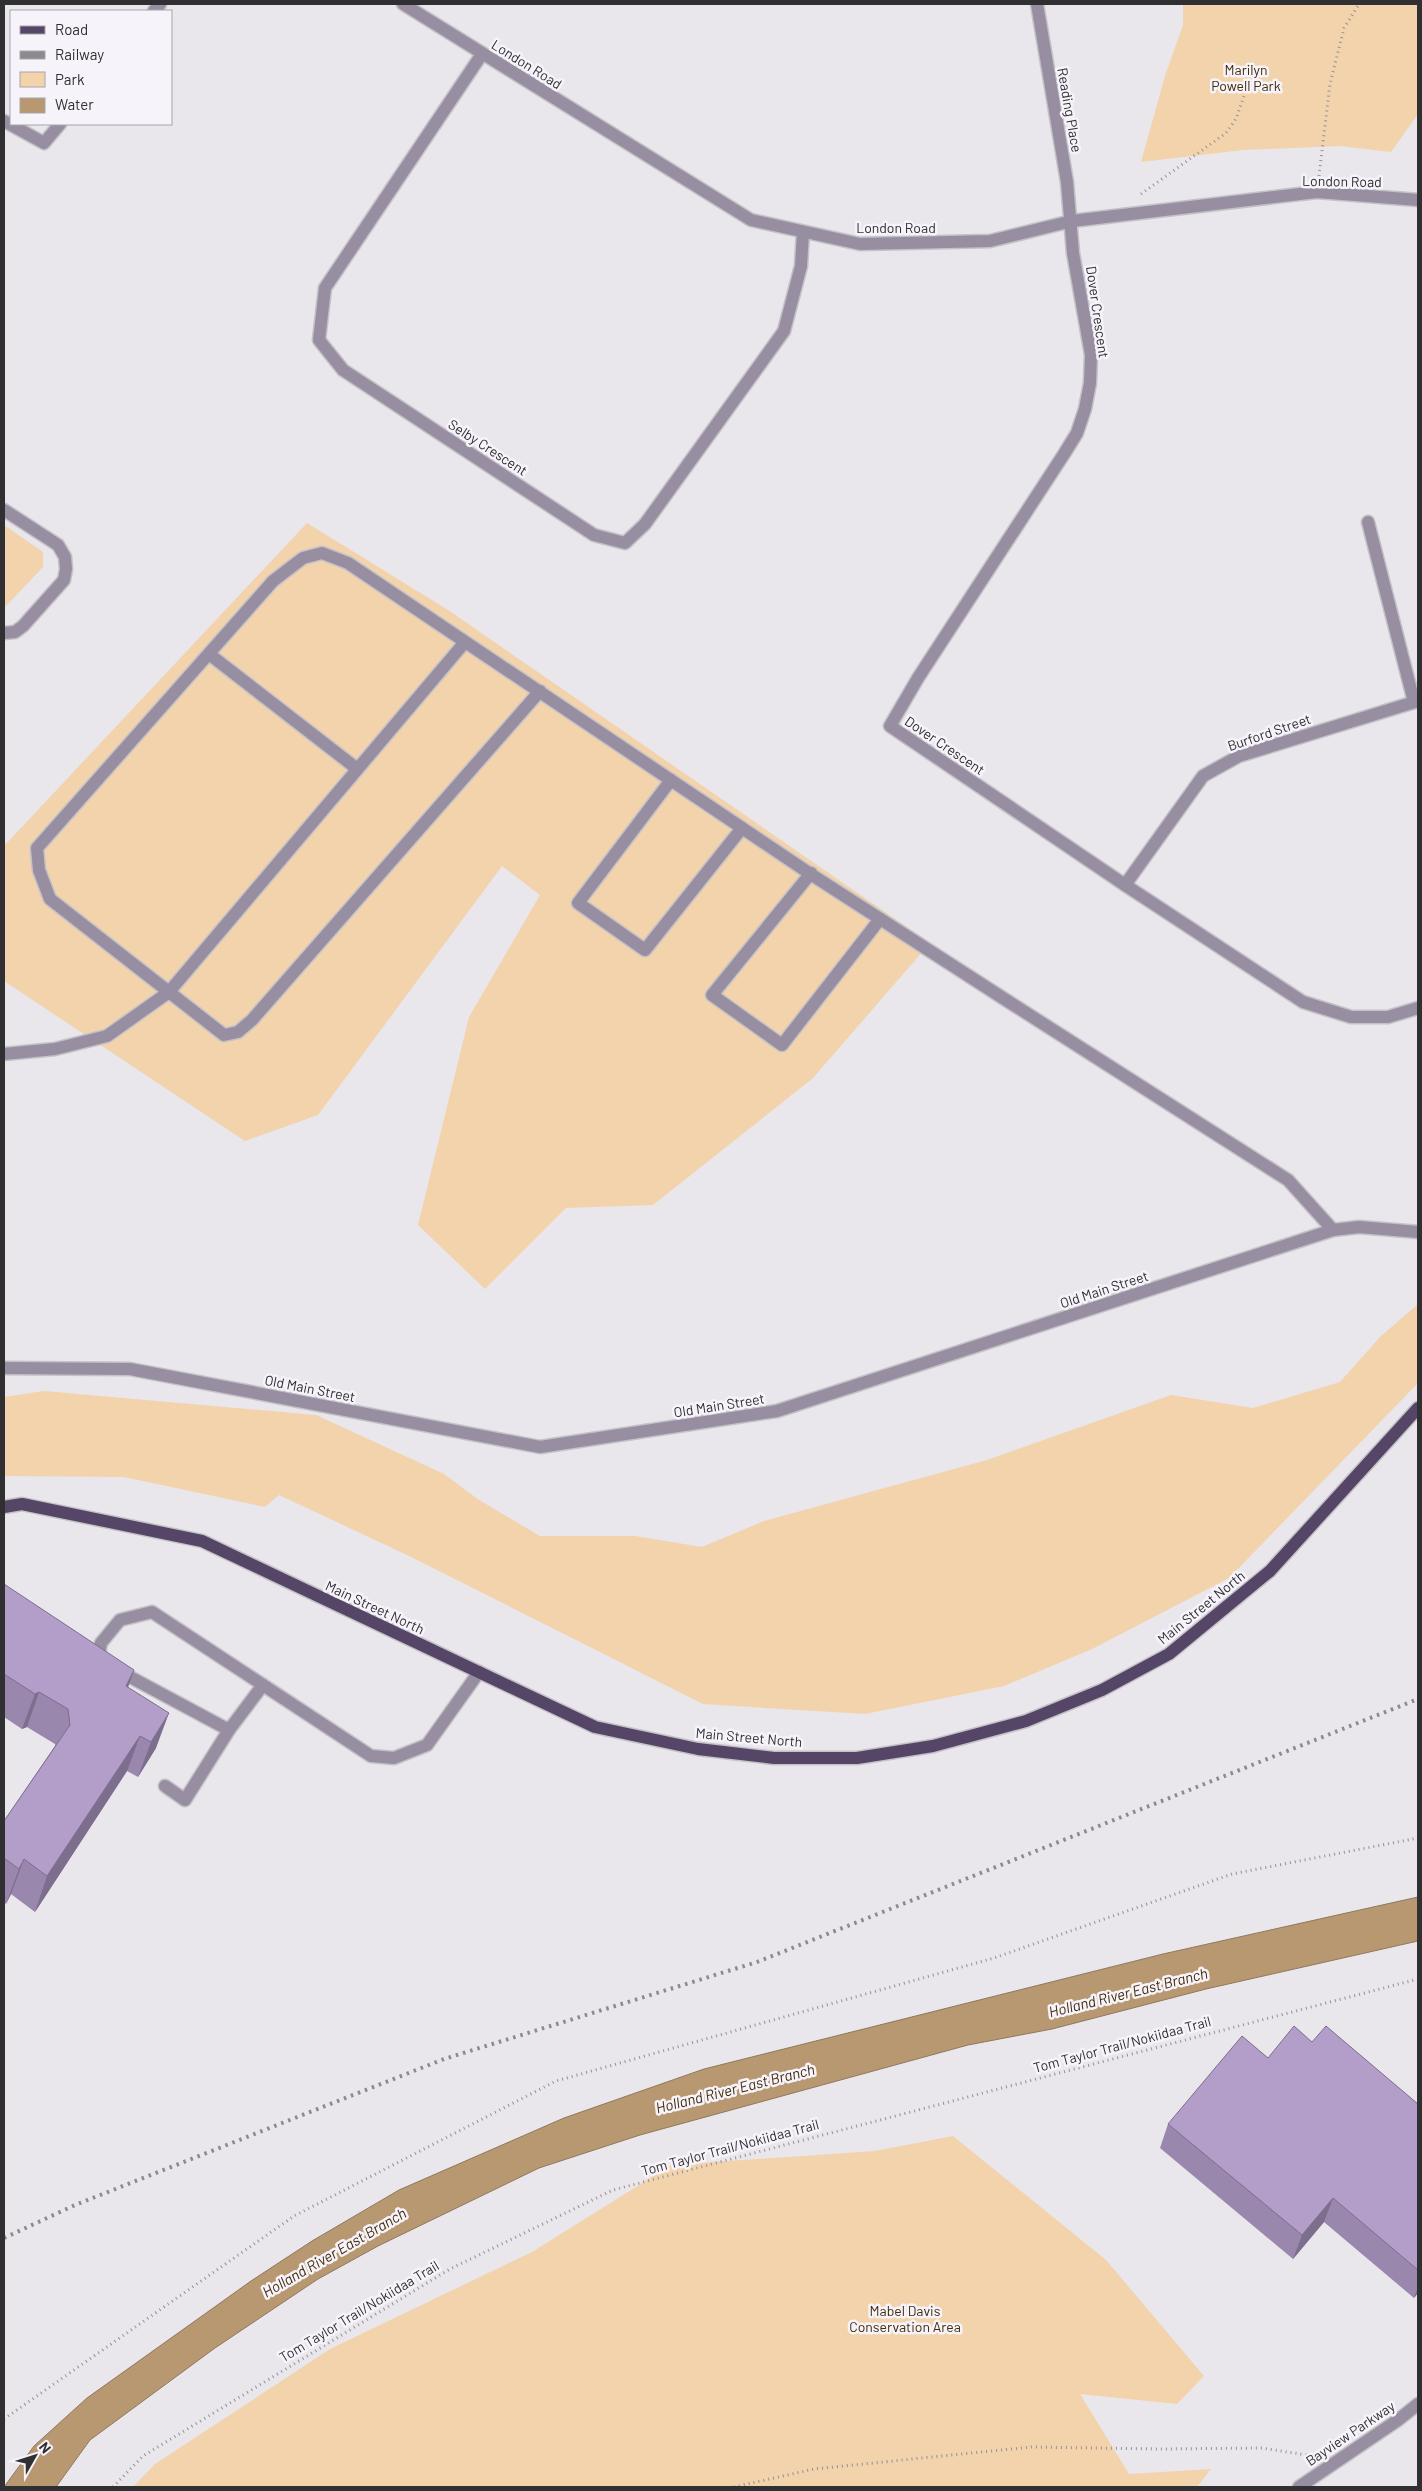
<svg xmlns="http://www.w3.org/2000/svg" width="1422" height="2491" viewBox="0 0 1422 2491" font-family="Barlow,sans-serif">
  <rect width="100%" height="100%" fill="#e9e6ec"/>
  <g fill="#f2d3ac">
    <path d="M 1183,4 L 1418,4 L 1418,114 L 1391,152 L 1340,146 L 1243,150 L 1141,162 L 1165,76 L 1183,25 Z"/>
    <path d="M 307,523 L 448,610 L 930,943 L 813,1078 L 653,1205 L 566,1208 L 485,1289 L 418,1225 L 469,1017 L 540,895 L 502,866 L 318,1115 L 245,1141 L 4,981 L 4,846 Z"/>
    <path d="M 4,525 L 43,552 L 43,567 L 6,606 L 4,605 Z"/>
    <path d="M 1418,1304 L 1418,1383 L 1229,1578 L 1092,1649 L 1004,1686 L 865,1714 L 703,1704 L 407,1555 L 279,1495 L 265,1507 L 124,1477 L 4,1476 L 4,1397 L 44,1391 L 316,1415 L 444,1474 L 479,1500 L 540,1536 L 635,1536 L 702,1547 L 764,1521 L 987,1460 L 1171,1395 L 1253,1408 L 1340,1382 L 1380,1337 Z"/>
    <path d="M 953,2136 L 1106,2260 L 1204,2376 L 1177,2404 L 1080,2394 L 1129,2474 L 1211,2469 L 1197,2487 L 133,2487 L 155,2464 L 330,2349 L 532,2252 L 671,2165 L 875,2151 Z"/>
  </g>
  <path fill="#b89870" stroke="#8f785d" d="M 1418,1897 L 1418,1941 L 1206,1989 L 1052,2029 L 968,2045 L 640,2135 L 539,2168 L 378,2246 L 318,2279 L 215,2348 L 90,2440 L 56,2487 L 4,2487 L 34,2446 L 87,2398 L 251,2281 L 312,2241 L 399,2190 L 564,2118 L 704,2069 L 1163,1954 Z"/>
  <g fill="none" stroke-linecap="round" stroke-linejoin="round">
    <g stroke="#c4c1c7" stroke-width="15">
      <g id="minor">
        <path d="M 403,4 L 751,220 L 860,244 L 990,241 L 1072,221 L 1317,192 L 1418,200"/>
        <path d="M 1037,4 L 1067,182 L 1073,253 L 1091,355 L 1090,383 L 1085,409 L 1077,433 L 1064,454 L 918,678 L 890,726 L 1125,885 L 1303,1002 L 1351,1017 L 1388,1017 L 1418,1008"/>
        <path d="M 154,11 L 160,4"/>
        <path d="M 482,54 L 325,288 L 319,340 L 343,370 L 594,535 L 625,543 L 645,524 L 784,331 L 801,266 L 803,232"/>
        <path d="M 4,121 L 44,143 L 60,124"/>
        <path d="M 4,510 L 58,545 L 65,557 L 66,569 L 64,580 L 23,626 L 15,632 L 4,633"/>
        <path d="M 1368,522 L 1414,702"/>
        <path d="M 209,654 L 356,768"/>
        <path d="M 540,691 L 252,1020 L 238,1032 L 224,1035 L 50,899 L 39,870 L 37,848 L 273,581 L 303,558 L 322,553 L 348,563 C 503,667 657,772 812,875 C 970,978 1129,1078 1288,1180 L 1333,1230"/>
        <path d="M 671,780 L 578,903 L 645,950 L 742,828"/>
        <path d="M 811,873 L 712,995 L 782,1045 L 880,919"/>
        <path d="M 1125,885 L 1203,776 L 1239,756 L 1418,701"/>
        <path d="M 4,1054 L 55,1049 L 107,1036 L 169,992 L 465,642"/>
        <path d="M 4,1368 L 130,1369 L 540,1447 L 777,1411 L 1333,1230 L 1359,1227 L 1418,1232"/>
        <path d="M 100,1661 L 98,1660 L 101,1643 L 120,1620 L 152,1612 L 371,1756 L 394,1758 L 427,1745 L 479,1672"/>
        <path d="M 117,1670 L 229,1730"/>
        <path d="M 165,1786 L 185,1800 L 229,1730 L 263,1685"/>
        <path d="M 1299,2487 L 1398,2420 L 1418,2404"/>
      </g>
    </g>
    <g stroke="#c4c1c7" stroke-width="15">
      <path id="major" d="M 4,1507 L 22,1504 L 202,1541 L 595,1727 L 698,1749 L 774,1758 L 857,1758 L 933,1746 L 1026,1721 L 1102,1690 L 1169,1654 L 1270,1571 L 1418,1408"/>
    </g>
    <g stroke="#949296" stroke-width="3" stroke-dasharray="1 4" stroke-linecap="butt">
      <path d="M 1319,176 L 1330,84 L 1344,28 L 1359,4"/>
      <path d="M 1141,194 L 1226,133 L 1236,119 L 1248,84"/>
      <path d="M 4,2419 L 294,2216 L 556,2081 L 994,1958 L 1232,1874 L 1418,1838"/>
      <path d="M 113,2487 L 143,2456 L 450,2269 L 613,2190 L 1418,1979"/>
      <path d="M 734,2487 L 814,2469 L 1031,2447 L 1161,2449 L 1262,2448 L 1312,2456"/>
    </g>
    <use href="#minor" stroke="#978ea1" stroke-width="12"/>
    <use href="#major" stroke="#554566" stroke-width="12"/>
    <path stroke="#8c8a8e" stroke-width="4" stroke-dasharray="2.5 5" stroke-linecap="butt" d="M 4,2238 L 75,2205 L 444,2059 L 757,1962 L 1418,1699"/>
  </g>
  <g fill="#9a87ad">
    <path d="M 4,1584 L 128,1687 L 156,1748 L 138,1777 L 127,1771 L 35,1912 L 11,1894 L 6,1904 L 4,1902 L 4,1821 L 55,1746 L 55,1744 L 27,1727 L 22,1729 L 4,1717 Z"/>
    <path d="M 1312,2042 L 1418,2104 L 1418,2293 L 1414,2298 L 1324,2222 L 1293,2259 L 1160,2148 L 1168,2124 L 1268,2058 Z"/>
  </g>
  <g fill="#7d6e8d">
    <path d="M 134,1670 L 122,1705 L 126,1686 Z"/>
    <path d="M 39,1692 L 27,1727 L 22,1729 L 35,1694 Z"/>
    <path d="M 169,1713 L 156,1748 L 138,1777 L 151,1742 Z"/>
    <path d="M 140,1736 L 127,1771 L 35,1912 L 47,1876 Z"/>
    <path d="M 24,1859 L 11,1894 L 6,1904 L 19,1869 Z"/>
    <path d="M 1333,2198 L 1324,2222 L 1293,2259 L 1302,2235 Z"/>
    <path d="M 1418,2287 L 1418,2293 L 1414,2298 Z"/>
  </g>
  <g fill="#b39dc9" stroke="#7d6e8d">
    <path d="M 4,1584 L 134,1670 L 126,1686 L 169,1713 L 151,1742 L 140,1736 L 47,1876 L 24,1859 L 19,1869 L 4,1858 L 4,1821 L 70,1725 L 68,1709 L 39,1692 L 35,1694 L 4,1674 Z"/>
    <path d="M 1294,2026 L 1312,2042 L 1326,2026 L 1418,2104 L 1418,2270 L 1333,2198 L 1302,2235 L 1168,2124 L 1242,2036 L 1268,2058 Z"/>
  </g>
  <g text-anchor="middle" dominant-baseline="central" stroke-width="5" stroke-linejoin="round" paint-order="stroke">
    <g font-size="14" fill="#302f31" stroke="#f6f3fa">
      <text transform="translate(527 64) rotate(32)">London Road</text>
      <text transform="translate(1070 110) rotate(80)">Reading Place</text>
      <text transform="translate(1342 181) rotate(1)">London Road</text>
      <text x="896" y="227">London Road</text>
      <text transform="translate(1098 312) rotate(82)">Dover Crescent</text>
      <text transform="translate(488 447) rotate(33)">Selby Crescent</text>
      <text transform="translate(1269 732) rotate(-19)">Burford Street</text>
      <text transform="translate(945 745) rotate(34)">Dover Crescent</text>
      <text transform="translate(1104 1289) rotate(-18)">Old Main Street</text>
      <text transform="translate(310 1388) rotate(11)">Old Main Street</text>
      <text transform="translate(719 1405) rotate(-9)">Old Main Street</text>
      <text transform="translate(375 1607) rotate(25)">Main Street North</text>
      <text transform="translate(1201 1607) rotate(-39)">Main Street North</text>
      <text transform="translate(749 1737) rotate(5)">Main Street North</text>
      <text transform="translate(1122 2044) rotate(-15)">Tom Taylor Trail/Nokiidaa Trail</text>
      <text transform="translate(730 2147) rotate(-15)">Tom Taylor Trail/Nokiidaa Trail</text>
      <text transform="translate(359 2311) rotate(-31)">Tom Taylor Trail/Nokiidaa Trail</text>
      <text transform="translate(1350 2433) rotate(-34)">Bayview Parkway</text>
    </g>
    <g font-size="14" fill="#432c0a" stroke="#f6f3fa">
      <text x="1246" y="69">Marilyn<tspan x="1246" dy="16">Powell Park</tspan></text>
      <text x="905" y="2310">Mabel Davis<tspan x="905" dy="16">Conservation Area</tspan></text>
    </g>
    <g font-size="15" font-style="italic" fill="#442d0b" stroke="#f6f3fa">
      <text transform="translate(1128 1992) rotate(-14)">Holland River East Branch</text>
      <text transform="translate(735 2088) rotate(-14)">Holland River East Branch</text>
      <text transform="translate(334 2252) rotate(-30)">Holland River East Branch</text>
    </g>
  </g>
  <rect width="1422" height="2491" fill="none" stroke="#302f31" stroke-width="10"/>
  <rect x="10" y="10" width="162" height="115" fill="#f6f3fa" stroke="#a7a5aa"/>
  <rect x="20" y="26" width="25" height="8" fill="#554566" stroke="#a7a5aa"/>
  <text x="55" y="35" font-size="15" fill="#302f31">Road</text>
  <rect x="20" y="51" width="25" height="8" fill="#8c8a8e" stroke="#a7a5aa"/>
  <text x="55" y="60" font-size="15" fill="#302f31">Railway</text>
  <rect x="20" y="72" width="25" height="15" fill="#f2d3ac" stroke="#a7a5aa"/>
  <text x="55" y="85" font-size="15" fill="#302f31">Park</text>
  <rect x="20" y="98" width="25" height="15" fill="#b89870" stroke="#a7a5aa"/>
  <text x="55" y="110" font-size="15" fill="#302f31">Water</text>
  <g transform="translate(35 2456) rotate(51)" stroke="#f6f3fa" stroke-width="4" paint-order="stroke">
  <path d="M0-4L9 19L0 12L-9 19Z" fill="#302f31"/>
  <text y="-8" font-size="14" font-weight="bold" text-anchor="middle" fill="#302f31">N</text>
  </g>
</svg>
